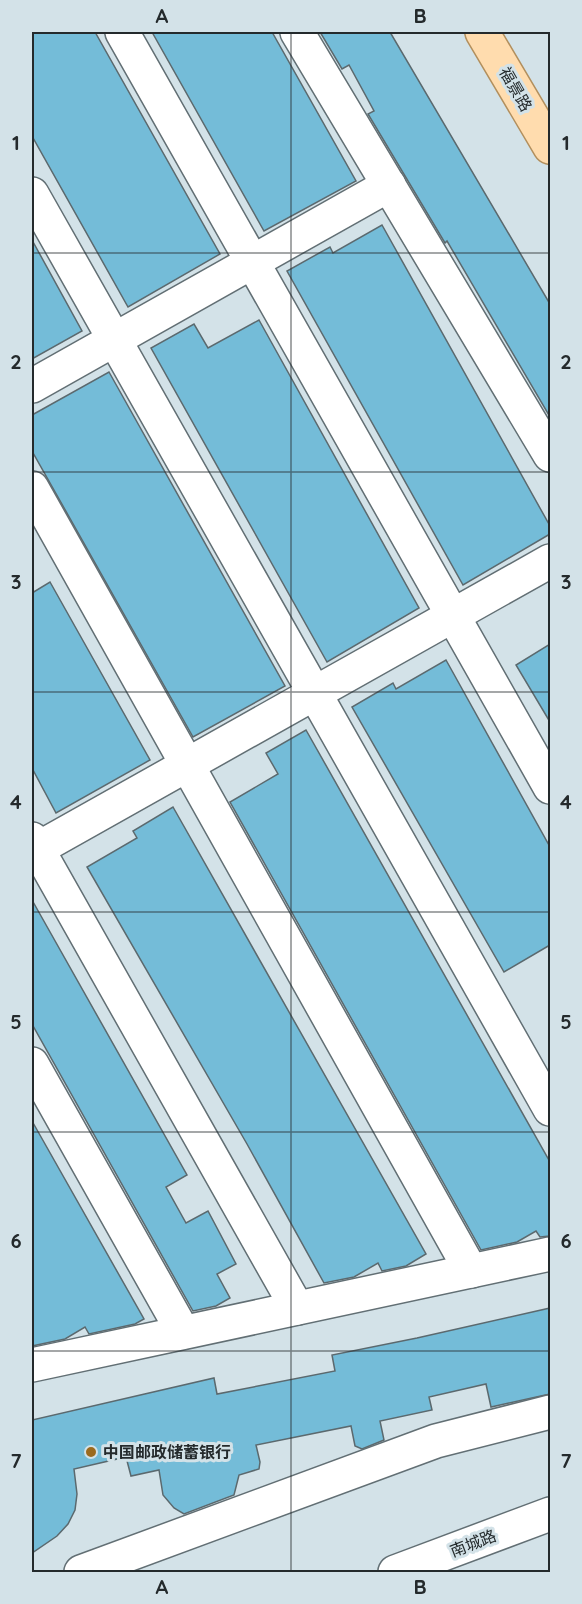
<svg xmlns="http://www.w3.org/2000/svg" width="582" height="1604" viewBox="0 0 582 1604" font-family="Quicksand,'Noto Sans SC',sans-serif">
  <rect width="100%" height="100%" fill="#d3e2e8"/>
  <g fill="#74bcd8" stroke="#5b696e" stroke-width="1.5">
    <path d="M 32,32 L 95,32 L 220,254 L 128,307 L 32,136 Z"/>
    <path d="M 152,32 L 272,32 L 356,181 L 264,231 Z"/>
    <path d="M 320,32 L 390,32 L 550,304 L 550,417 L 447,241 L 445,243 L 368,114 L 374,111 L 349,65 L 342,69 Z"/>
    <path d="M 382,225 L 550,526 L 550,534 L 463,585 L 287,271 L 330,247 L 333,253 Z"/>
    <path d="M 32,240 L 82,331 L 32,359 Z"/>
    <path d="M 259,320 L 419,608 L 327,662 L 151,348 L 194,324 L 208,348 Z"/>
    <path d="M 109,372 L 285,686 L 193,737 L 32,451 L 32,415 Z"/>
    <path d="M 50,582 L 150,760 L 56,813 L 32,768 L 32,593 Z"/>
    <path d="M 550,644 L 550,722 L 516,665 Z"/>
    <path d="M 446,660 L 550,847 L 550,945 L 504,972 L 352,707 L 393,683 L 396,689 Z"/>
    <path d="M 306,730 L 550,1162 L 550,1236 L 540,1237 L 536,1231 L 517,1242 L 481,1250 L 230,802 L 278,774 L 266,753 Z"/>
    <path d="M 173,807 L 426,1254 L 406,1266 L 382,1271 L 378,1263 L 354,1277 L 324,1283 L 247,1144 L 87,867 L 137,838 L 133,831 Z"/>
    <path d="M 32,900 L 187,1175 L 166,1187 L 186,1223 L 208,1211 L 236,1264 L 217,1274 L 230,1298 L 216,1306 L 193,1311 L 32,1024 Z"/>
    <path d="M 32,1121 L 144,1319 L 135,1324 L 89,1334 L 85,1327 L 65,1339 L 32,1346 Z"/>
    <path d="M 550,1308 L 550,1394 L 491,1407 L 486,1384 L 429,1397 L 432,1410 L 380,1421 L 384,1440 L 362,1449 L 355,1446 L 351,1426 L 256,1445 L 260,1462 L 259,1469 L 239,1475 L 234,1495 L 184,1514 L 174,1508 L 163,1495 L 159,1470 L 131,1476 L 126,1457 L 74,1469 L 77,1494 L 75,1510 L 68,1524 L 57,1536 L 32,1553 L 32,1420 L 214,1378 L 217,1394 L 335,1371 L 332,1355 L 417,1338 Z"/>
  </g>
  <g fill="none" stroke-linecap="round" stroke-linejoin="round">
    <g stroke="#626f74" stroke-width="36">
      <g id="minor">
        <path d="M 122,32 L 550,787"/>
        <path d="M 297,32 L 550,455"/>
        <path d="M 32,194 L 550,1109"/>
        <path d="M 32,386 L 389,185"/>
        <path d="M 32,488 L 471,1271"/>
        <path d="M 32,839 L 297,1308"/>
        <path d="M 32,852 L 550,561"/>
        <path d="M 32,1064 L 183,1332"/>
        <path d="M 32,1365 L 550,1254"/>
        <path d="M 81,1572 L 436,1441 L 550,1412"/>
        <path d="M 395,1572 L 550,1514"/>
      </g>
    </g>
    <g stroke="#b28f5d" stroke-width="36">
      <path id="major" d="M 482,32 L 550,147"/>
    </g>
    <use href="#minor" stroke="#fff" stroke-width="33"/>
    <use href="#major" stroke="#ffdcae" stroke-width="33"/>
  </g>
  <path fill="none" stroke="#242a2c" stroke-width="1.5" stroke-opacity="0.55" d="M 291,32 L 291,1572M 32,253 L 550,253M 32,472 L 550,472M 32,692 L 550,692M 32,912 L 550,912M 32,1132 L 550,1132M 32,1351 L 550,1351"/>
  <circle fill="#9b6a1e" stroke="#d3e2e8" stroke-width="2" cx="91" cy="1452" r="6"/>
  <g text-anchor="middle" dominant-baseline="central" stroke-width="6" stroke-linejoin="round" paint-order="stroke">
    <g font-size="16" fill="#242a2c" stroke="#d3e2e8">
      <text transform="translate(516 89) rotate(60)">福景路</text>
      <text transform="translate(473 1543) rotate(-21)">南城路</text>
    </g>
    <g font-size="16" font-weight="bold" fill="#242a2c" stroke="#d3e2e8" text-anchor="start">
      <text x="103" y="1452">中国邮政储蓄银行</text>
    </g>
  </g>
  <rect width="582" height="1604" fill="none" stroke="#d3e2e8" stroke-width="66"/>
  <rect x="33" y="33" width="516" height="1538" fill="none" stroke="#242a2c" stroke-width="2"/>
  <g font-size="20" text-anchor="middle" font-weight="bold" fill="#242a2c">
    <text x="162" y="23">A</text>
    <text x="420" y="23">B</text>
    <text x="16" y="150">1</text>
    <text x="566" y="150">1</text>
    <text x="16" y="369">2</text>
    <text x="566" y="369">2</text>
    <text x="16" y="589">3</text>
    <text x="566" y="589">3</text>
    <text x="16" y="809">4</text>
    <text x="566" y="809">4</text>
    <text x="16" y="1029">5</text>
    <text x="566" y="1029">5</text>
    <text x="16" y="1248">6</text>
    <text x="566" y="1248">6</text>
    <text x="16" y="1468">7</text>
    <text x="566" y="1468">7</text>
    <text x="162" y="1594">A</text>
    <text x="420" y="1594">B</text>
  </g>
</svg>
